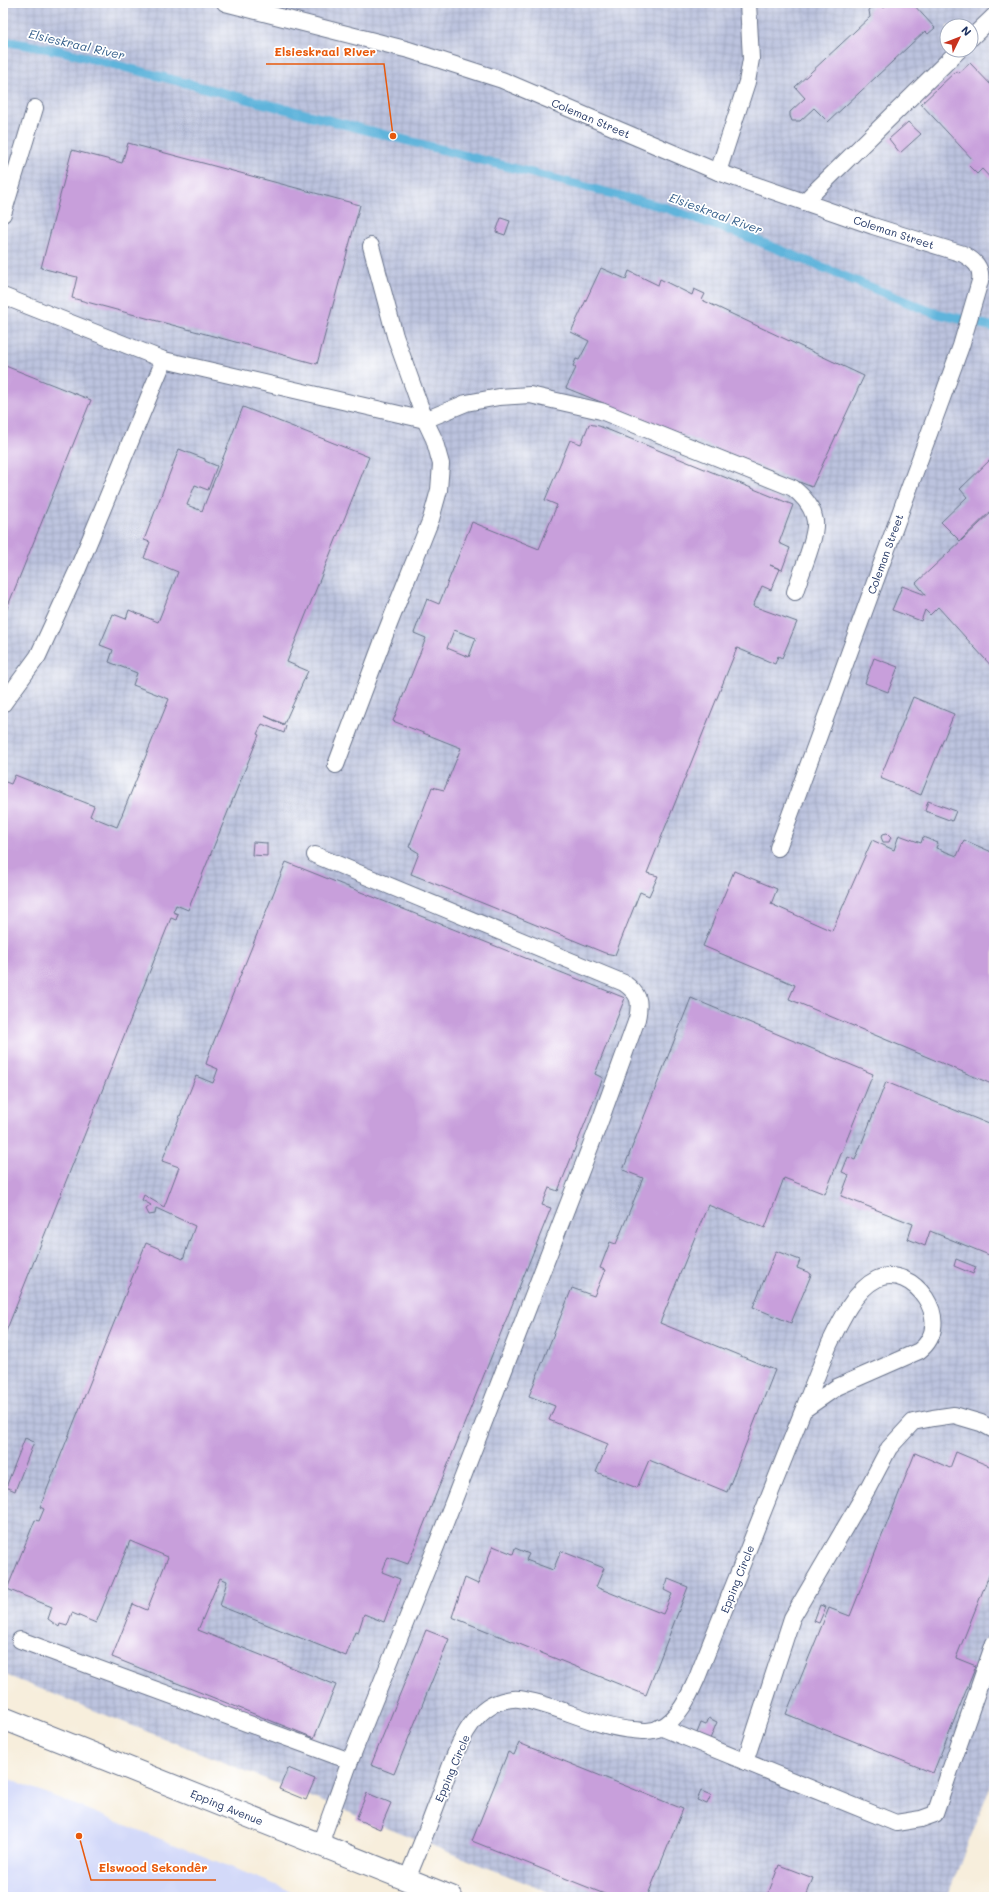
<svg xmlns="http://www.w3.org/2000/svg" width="997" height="1900" viewBox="0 0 997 1900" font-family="Mali,sans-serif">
  <defs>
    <pattern id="industrial-grid" width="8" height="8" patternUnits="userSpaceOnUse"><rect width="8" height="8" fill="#bcc3de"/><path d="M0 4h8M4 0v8" fill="none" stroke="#a1a8c1"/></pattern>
  </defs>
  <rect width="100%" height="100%" fill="#fff"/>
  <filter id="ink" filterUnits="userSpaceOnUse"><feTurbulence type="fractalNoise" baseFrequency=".025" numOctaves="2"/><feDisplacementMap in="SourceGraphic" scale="8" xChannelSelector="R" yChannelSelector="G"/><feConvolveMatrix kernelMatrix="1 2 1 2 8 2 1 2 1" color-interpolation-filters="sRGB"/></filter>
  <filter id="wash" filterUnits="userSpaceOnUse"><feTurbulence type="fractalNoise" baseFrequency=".012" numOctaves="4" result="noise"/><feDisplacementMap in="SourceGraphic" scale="16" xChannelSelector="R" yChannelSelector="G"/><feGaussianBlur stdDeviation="0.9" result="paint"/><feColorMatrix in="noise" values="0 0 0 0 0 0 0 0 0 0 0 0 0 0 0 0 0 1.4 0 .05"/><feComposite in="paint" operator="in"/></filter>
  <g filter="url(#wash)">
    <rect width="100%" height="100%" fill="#f7eedc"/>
    <path fill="#d3d9f9" d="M 3,1776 L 306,1897 L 3,1897 Z"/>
    <path fill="url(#industrial-grid)" fill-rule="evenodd" d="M 3,3 L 994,3 L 994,1778 L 947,1897 L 561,1897 L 3,1674 ZM 947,26 L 971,26 L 971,50 L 947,50 Z"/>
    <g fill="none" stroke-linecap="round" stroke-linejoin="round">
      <path stroke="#5fb4db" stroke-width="9" d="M 3,41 L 62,51 L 663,207 L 746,236 L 931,312 L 994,327"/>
    </g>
    <g id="blocks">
      <g fill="#c89fdb" fill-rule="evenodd">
        <path d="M 889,3 L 912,3 L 935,28 L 928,34 L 925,31 L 828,122 L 814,108 L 800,121 L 792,121 L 790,116 L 790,112 L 805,98 L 795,87 L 870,17 L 869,10 L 875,5 L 881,5 L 884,8 Z"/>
        <path d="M 970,63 L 994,88 L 994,182 L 982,169 L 977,174 L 969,166 L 974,161 L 921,104 L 956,71 L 959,73 Z"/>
        <path d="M 908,122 L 921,134 L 900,153 L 889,139 Z"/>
        <path d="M 128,143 L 360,205 L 317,364 L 72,298 L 77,277 L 41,268 L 72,150 L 122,163 Z"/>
        <path d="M 501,218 L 510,221 L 505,235 L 496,232 Z"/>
        <path d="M 601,268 L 626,279 L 629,271 L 658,285 L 660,279 L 692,295 L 694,289 L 705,294 L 702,300 L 864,376 L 812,487 L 566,388 L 576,368 L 573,366 L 576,359 L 579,360 L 589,341 L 571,332 Z"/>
        <path d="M 3,365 L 91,400 L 3,618 Z"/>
        <path d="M 243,407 L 369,457 L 287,662 L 308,671 L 284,724 L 265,716 L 286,726 L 284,733 L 262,724 L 257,734 L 259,735 L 188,910 L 176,905 L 173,912 L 178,914 L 176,920 L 171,918 L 3,1339 L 3,781 L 11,784 L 15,775 L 94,806 L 90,816 L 117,827 L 169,699 L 133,685 L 137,673 L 109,662 L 113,650 L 100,645 L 113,614 L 126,619 L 129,610 L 158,622 L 178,572 L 144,558 L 150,542 L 144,540 L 179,449 L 205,459 L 205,461 L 217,466 L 208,490 L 195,485 L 187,505 L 202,511 Z"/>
        <path d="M 589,424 L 599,426 L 793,505 L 779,543 L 790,548 L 782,570 L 770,565 L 780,569 L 771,590 L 762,586 L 753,606 L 797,622 L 782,658 L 778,656 L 775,664 L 737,648 L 647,873 L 658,876 L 649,896 L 640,892 L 615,955 L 605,953 L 411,874 L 419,853 L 409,847 L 432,787 L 444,790 L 461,748 L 393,721 L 426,638 L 414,633 L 427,599 L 439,604 L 472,522 L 539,549 L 557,505 L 545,500 L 570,440 L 581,444 ZM 454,630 L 476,638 L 469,657 L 447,648 Z"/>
        <path d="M 990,460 L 994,464 L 994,508 L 960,541 L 941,522 L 967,497 L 960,489 Z"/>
        <path d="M 994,510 L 994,669 L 938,607 L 930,615 L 925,610 L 921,621 L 892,610 L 902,586 L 926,595 L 916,583 Z"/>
        <path d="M 874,658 L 898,667 L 888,692 L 865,683 Z"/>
        <path d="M 913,697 L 954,714 L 921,795 L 880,778 Z"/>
        <path d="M 928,801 L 956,811 L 952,821 L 925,811 Z"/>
        <path d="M 887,833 L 891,837 L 889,842 L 883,842 L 881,837 L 883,834 Z"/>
        <path d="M 899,835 L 921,843 L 923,837 L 938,843 L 936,848 L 957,856 L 964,840 L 994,853 L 994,1085 L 789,999 L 795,985 L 703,946 L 734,871 L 777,889 L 771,904 L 832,931 L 872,840 L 894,850 Z"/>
        <path d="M 253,842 L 267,843 L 267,856 L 252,855 Z"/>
        <path d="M 286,862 L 625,998 L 595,1074 L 603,1078 L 558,1191 L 549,1188 L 542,1205 L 551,1208 L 408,1564 L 388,1557 L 382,1572 L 400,1579 L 384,1622 L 364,1614 L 358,1633 L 355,1632 L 346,1656 L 220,1606 L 227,1581 L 220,1578 L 198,1630 L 336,1685 L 314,1738 L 112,1657 L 133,1604 L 147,1610 L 168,1557 L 130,1541 L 96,1623 L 72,1613 L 67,1626 L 60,1624 L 59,1627 L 48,1619 L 52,1607 L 7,1589 L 35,1520 L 39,1521 L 44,1509 L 40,1507 L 146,1243 L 183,1259 L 195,1226 L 156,1208 L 155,1214 L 149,1215 L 146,1209 L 151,1205 L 142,1200 L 144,1195 L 164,1207 L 179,1167 L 162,1161 L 196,1076 L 213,1083 L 218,1069 L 206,1064 L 210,1051 Z"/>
        <path d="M 691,998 L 873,1074 L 825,1194 L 784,1178 L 765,1228 L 708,1205 L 660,1323 L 775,1370 L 727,1492 L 649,1460 L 637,1488 L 596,1472 L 608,1444 L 549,1420 L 555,1406 L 529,1396 L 572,1288 L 594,1296 L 605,1270 L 600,1268 L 610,1242 L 616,1244 L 643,1178 L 623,1170 Z"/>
        <path d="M 886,1082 L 994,1126 L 994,1257 L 930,1231 L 925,1246 L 908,1239 L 913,1224 L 841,1196 L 849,1175 L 842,1172 L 848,1157 L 855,1160 Z"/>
        <path d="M 776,1251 L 800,1260 L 797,1268 L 810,1273 L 811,1275 L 791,1323 L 753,1307 Z"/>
        <path d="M 956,1259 L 976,1267 L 973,1274 L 954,1266 Z"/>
        <path d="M 994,1265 L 994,1277 L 990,1275 Z"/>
        <path d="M 25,1438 L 34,1442 L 15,1491 L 6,1487 Z"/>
        <path d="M 956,1452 L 994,1468 L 994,1563 L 956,1658 L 976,1666 L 933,1773 L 786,1714 L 829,1608 L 850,1616 L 915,1453 L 950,1468 Z"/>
        <path d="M 493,1546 L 513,1554 L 515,1548 L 529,1554 L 526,1560 L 553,1570 L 561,1551 L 604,1568 L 596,1587 L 663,1614 L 672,1594 L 664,1590 L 668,1579 L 688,1587 L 646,1695 L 452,1617 L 465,1578 L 478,1584 Z"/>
        <path d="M 820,1605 L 826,1607 L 819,1623 L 814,1621 Z"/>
        <path d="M 426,1630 L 449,1639 L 394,1774 L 371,1765 Z"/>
        <path d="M 709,1718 L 717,1722 L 710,1739 L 697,1733 L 701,1723 L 706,1725 Z"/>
        <path d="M 519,1743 L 683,1809 L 647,1897 L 612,1897 L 472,1841 L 508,1752 L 514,1755 Z"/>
        <path d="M 288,1768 L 315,1779 L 306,1800 L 279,1789 Z"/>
        <path d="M 701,1791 L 711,1795 L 707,1804 L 697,1800 Z"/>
        <path d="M 367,1793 L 391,1803 L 380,1829 L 356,1819 Z"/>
        <path d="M 779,1865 L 813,1878 L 806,1897 L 767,1897 Z"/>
      </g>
    </g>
  </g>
  <g filter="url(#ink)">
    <use href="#blocks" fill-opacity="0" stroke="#68728a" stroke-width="1"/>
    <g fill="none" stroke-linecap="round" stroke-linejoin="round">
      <g stroke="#68728a" stroke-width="18">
        <g id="service">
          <path d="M 225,3 L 409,50 L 502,80 L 718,172 L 873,226 L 963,254 C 975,261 982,267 980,281 L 961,346 L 778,848"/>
          <path d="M 971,38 L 994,16"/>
          <path d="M 718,172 L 747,82 L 751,59 L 748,3"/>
          <path d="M 804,202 L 959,50"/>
          <path d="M 3,214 L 35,108"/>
          <path d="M 3,296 L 164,360 L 425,420 L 466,403 L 499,397 L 530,395 L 601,411 L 793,488 C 803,496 813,507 815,521 C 817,537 800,575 795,592"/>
          <path d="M 3,704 L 38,656 L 77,571 L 164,360"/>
          <path d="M 336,765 L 386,632 L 431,519 L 439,490 L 441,464 L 434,439 L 425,420 L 395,336 L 371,246"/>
          <path d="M 315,855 L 624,983 C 639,994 641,1000 637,1019 L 599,1124 L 437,1544 L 350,1761 L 320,1844"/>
          <path d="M 20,1640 L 350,1761"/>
          <path d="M 660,1727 L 896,1823 L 921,1819 L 935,1814 L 994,1643"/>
          <path d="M 745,1762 L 792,1618 L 868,1488 L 889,1448 L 913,1422 L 933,1418 L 954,1415 L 981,1423 L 994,1430"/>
          <path d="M 407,1879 C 417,1855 427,1830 436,1806 C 448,1775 460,1727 487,1708 C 495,1702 510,1698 519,1699 C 557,1704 593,1727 633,1730 C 642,1731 651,1732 660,1728 C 679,1719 689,1696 697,1678 L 829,1345 C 839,1324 854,1290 877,1279 C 912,1262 957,1322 919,1351 L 837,1387 L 805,1409"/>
        </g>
      </g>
      <g stroke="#68728a" stroke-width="24">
        <path id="tertiary" d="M 3,1718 L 451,1897"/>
      </g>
      <use href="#service" stroke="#fff" stroke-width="16"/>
      <use href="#tertiary" stroke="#fff" stroke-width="22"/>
    </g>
  </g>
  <g text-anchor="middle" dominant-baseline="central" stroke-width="3.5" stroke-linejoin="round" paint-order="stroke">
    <g font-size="11" fill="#1b2f5e" stroke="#fff">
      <text transform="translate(591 118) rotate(23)">Coleman Street</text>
      <text transform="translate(894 232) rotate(18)">Coleman Street</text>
      <text transform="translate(885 554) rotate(-70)">Coleman Street</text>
      <text transform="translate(737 1579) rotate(-68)">Epping Circle</text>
      <text transform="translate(452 1768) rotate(-67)">Epping Circle</text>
      <text transform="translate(227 1807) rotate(22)">Epping Avenue</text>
    </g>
    <g font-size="12" font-style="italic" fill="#335e8a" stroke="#fff">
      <text transform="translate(77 44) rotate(13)">Elsieskraal River</text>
      <text transform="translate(716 213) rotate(20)">Elsieskraal River</text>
    </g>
  </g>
  <path fill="none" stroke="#e8590c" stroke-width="1.5" d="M393 136L384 64H266M79 1836L91 1880H216"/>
  <g fill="#e8590c" stroke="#fff" stroke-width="1.5">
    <circle cx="393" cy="136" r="4"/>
    <circle cx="79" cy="1836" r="4"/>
  </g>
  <g font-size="12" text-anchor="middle" font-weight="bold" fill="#e8590c" stroke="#fff" stroke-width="3.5" stroke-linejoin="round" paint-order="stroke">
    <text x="325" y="56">Elsieskraal River</text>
    <text x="153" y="1872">Elswood Sekondêr</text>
  </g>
  <rect width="997" height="1900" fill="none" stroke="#fff" stroke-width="16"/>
  <g transform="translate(959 38) rotate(47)"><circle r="19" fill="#ffffff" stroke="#a4acbf"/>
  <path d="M0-3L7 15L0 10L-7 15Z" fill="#c8321e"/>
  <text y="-6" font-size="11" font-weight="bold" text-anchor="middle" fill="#1b2f5e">N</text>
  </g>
</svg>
